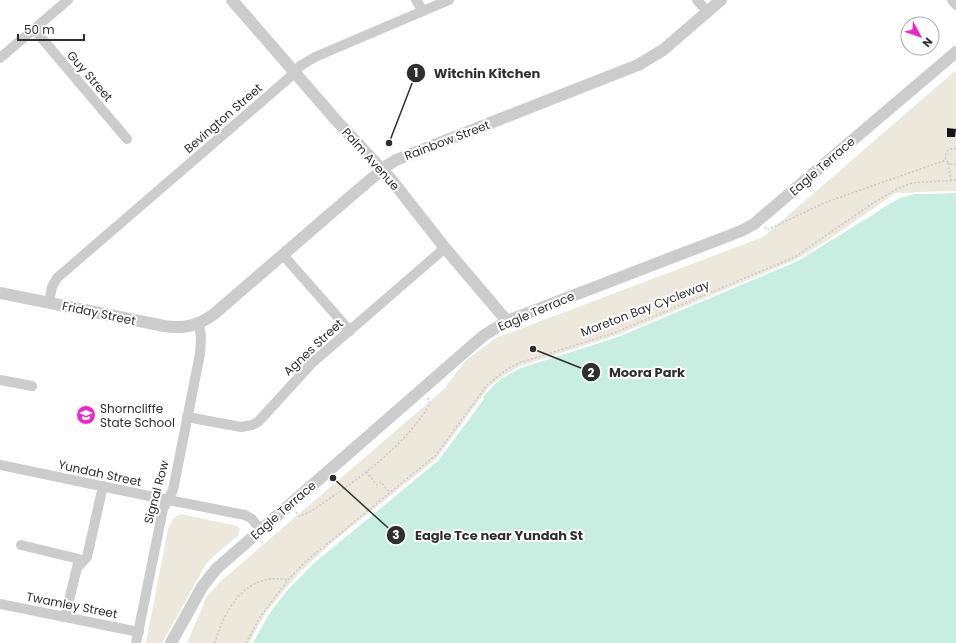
<svg xmlns="http://www.w3.org/2000/svg" width="956" height="643" viewBox="0 0 956 643" font-family="Poppins,sans-serif">
  <rect width="100%" height="100%" fill="#fff"/>
  <g fill="#ede8dc">
    <path d="M 956,70 L 956,192 L 896,193 L 796,262 L 435,462 L 250,643 L 187,643 L 207,596 L 221,581 L 443,390 L 466,360 L 496,338 L 763,237 Z"/>
    <path d="M 181,514 L 237,526 L 240,529 L 238,536 L 218,552 L 206,564 L 162,643 L 146,643 L 168,529 C 171,521 173,517 181,514 Z"/>
  </g>
  <path fill="#c7eee1" d="M 956,193 L 956,643 L 249,643 L 266,612 L 297,575 L 329,545 L 436,459 L 488,388 L 501,377 L 520,366 L 617,335 L 797,259 L 852,226 L 865,220 L 886,206 L 900,198 L 915,194 Z"/>
  <g fill="#fff">
    <path d="M 956,191 L 956,193 L 915,194 L 899,197 L 915,192 Z"/>
    <path d="M 871,214 L 853,227 L 798,261 L 618,337 L 521,368 L 502,378 L 493,386 L 483,397 L 484,399 L 438,461 L 313,564 L 286,592 L 269,614 L 253,643 L 249,643 L 266,612 L 297,575 L 329,545 L 436,459 L 488,388 L 501,377 L 520,366 L 617,335 L 797,259 Z"/>
  </g>
  <path fill="#161616" d="M 947,128 L 956,129 L 955,137 L 947,137 Z"/>
  <g fill="none" stroke-linecap="round" stroke-linejoin="round">
    <g stroke="#c9c9c9" stroke-width="1.5" stroke-dasharray="2 2" stroke-linecap="butt">
      <path d="M 956,149 C 950,147 946,151 945,157 C 947,162 950,166 956,164"/>
      <path d="M 948,163 L 951,180"/>
      <path d="M 765,227 L 767,230 L 824,203 L 946,160"/>
      <path d="M 366,472 L 377,485 L 381,482 L 390,493"/>
      <path d="M 296,512 L 299,516 L 310,512 C 354,482 402,450 430,404 L 428,398"/>
      <path d="M 215,643 C 224,609 247,571 288,580"/>
      <path d="M 246,643 L 260,617 L 288,580 L 305,562 L 436,455 L 487,385 L 506,370 L 519,363 L 614,333 L 795,257 L 870,205 L 897,189 L 912,183 L 956,180"/>
    </g>
    <g stroke="#ccc" stroke-width="10">
      <path d="M 416,0 L 423,11"/>
      <path d="M 697,0 L 708,12"/>
      <path d="M 952,0 L 956,5"/>
      <path d="M 34,29 L 127,139"/>
      <path d="M 0,58 L 68,0"/>
      <path d="M 283,255 L 350,331"/>
      <path d="M 49,303 L 52,287 L 57,278 L 290,77 L 300,66 L 315,57 L 449,0"/>
      <path d="M 0,380 L 32,386"/>
      <path d="M 187,417 L 241,427 L 252,425 L 258,422 L 312,363 L 445,248"/>
      <path d="M 0,465 L 168,500 L 245,515 L 252,519 L 260,529"/>
      <path d="M 21,545 L 79,559 L 65,617"/>
      <path d="M 78,567 L 87,557 L 103,486"/>
      <path d="M 0,604 L 139,632"/>
      <path d="M 136,643 L 163,509 L 173,490 L 200,354 L 201,337 L 199,324"/>
    </g>
    <g stroke="#ccc" stroke-width="12">
      <path d="M 232,0 L 335,119 L 390,178 L 445,248 L 507,321"/>
      <path d="M 0,293 L 164,326 C 183,329 198,326 214,314 L 358,190 L 388,165 L 396,160 L 638,65 L 663,50 L 721,0"/>
      <path d="M 171,643 L 202,587 L 216,569 L 483,336 L 507,321 L 741,231 L 754,224 L 956,52"/>
    </g>
  </g>
  <defs>
    <g id="school-disc" transform="scale(1)"><circle r="9.5" fill="#ef27c6" stroke="#fff"/><path d="M0-5L7-2L0 1L-7-2ZM-4 1L0 2.5L4 1V4Q0 6-4 4Z" fill="#fff"/></g>
  </defs>
  <g fill-rule="evenodd">
    <use href="#school-disc" x="86" y="415"/>
  </g>
  <g text-anchor="middle" dominant-baseline="central" stroke-width="4" stroke-linejoin="round" paint-order="stroke">
    <g font-size="12" fill="#2f2f2f" stroke="#fff">
      <text transform="translate(90 76) rotate(49)">Guy Street</text>
      <text transform="translate(223 118) rotate(-41)">Bevington Street</text>
      <text transform="translate(447 140) rotate(-21)">Rainbow Street</text>
      <text transform="translate(371 159) rotate(48)">Palm Avenue</text>
      <text transform="translate(822 166) rotate(-41)">Eagle Terrace</text>
      <text transform="translate(645 308) rotate(-21)">Moreton Bay Cycleway</text>
      <text transform="translate(536 311) rotate(-23)">Eagle Terrace</text>
      <text transform="translate(99 313) rotate(12)">Friday Street</text>
      <text transform="translate(313 347) rotate(-43)">Agnes Street</text>
      <text transform="translate(100 473) rotate(12)">Yundah Street</text>
      <text transform="translate(156 492) rotate(-75)">Signal Row</text>
      <text transform="translate(283 510) rotate(-41)">Eagle Terrace</text>
      <text transform="translate(72 605) rotate(11)">Twamley Street</text>
    </g>
    <g font-size="12" fill="#2f2f2f" stroke="#fff" text-anchor="start">
      <text x="100" y="408">Shorncliffe<tspan x="100" dy="14">State School</tspan></text>
    </g>
  </g>
  <path fill="none" stroke="#2f2f2f" stroke-width="1.5" d="M389 143L416 73M533 349L591 372M333 478L396 535"/>
  <g fill="#2f2f2f" stroke="#fff" stroke-width="1.5">
    <circle cx="389" cy="143" r="4"/>
    <circle cx="533" cy="349" r="4"/>
    <circle cx="333" cy="478" r="4"/>
    <circle cx="416" cy="73" r="10"/>
    <circle cx="591" cy="372" r="10"/>
    <circle cx="396" cy="535" r="10"/>
  </g>
  <g font-size="12" text-anchor="middle" font-weight="bold" fill="#fff">
    <text x="416" y="77">1</text>
    <text x="591" y="377">2</text>
    <text x="396" y="539">3</text>
  </g>
  <g font-size="13" text-anchor="middle" font-weight="bold" fill="#2f2f2f" stroke="#fff" stroke-width="4" stroke-linejoin="round" paint-order="stroke">
    <text x="487" y="78">Witchin Kitchen</text>
    <text x="647" y="377">Moora Park</text>
    <text x="499" y="540">Eagle Tce near Yundah St</text>
  </g>
  <g transform="translate(920 36) rotate(130)"><circle r="19" fill="#ffffff" stroke="#acacac"/>
  <path d="M0-3L7 15L0 10L-7 15Z" fill="#ef27c6"/>
  <text y="-6" font-size="11" font-weight="bold" text-anchor="middle" fill="#2f2f2f">N</text>
  </g>
  <path d="M18 34v6h66v-6" fill="none" stroke="#2f2f2f" stroke-width="2"/>
  <text x="24" y="34" font-size="12" fill="#2f2f2f" stroke="#ffffff" stroke-width="3" paint-order="stroke">50 m</text>
</svg>
